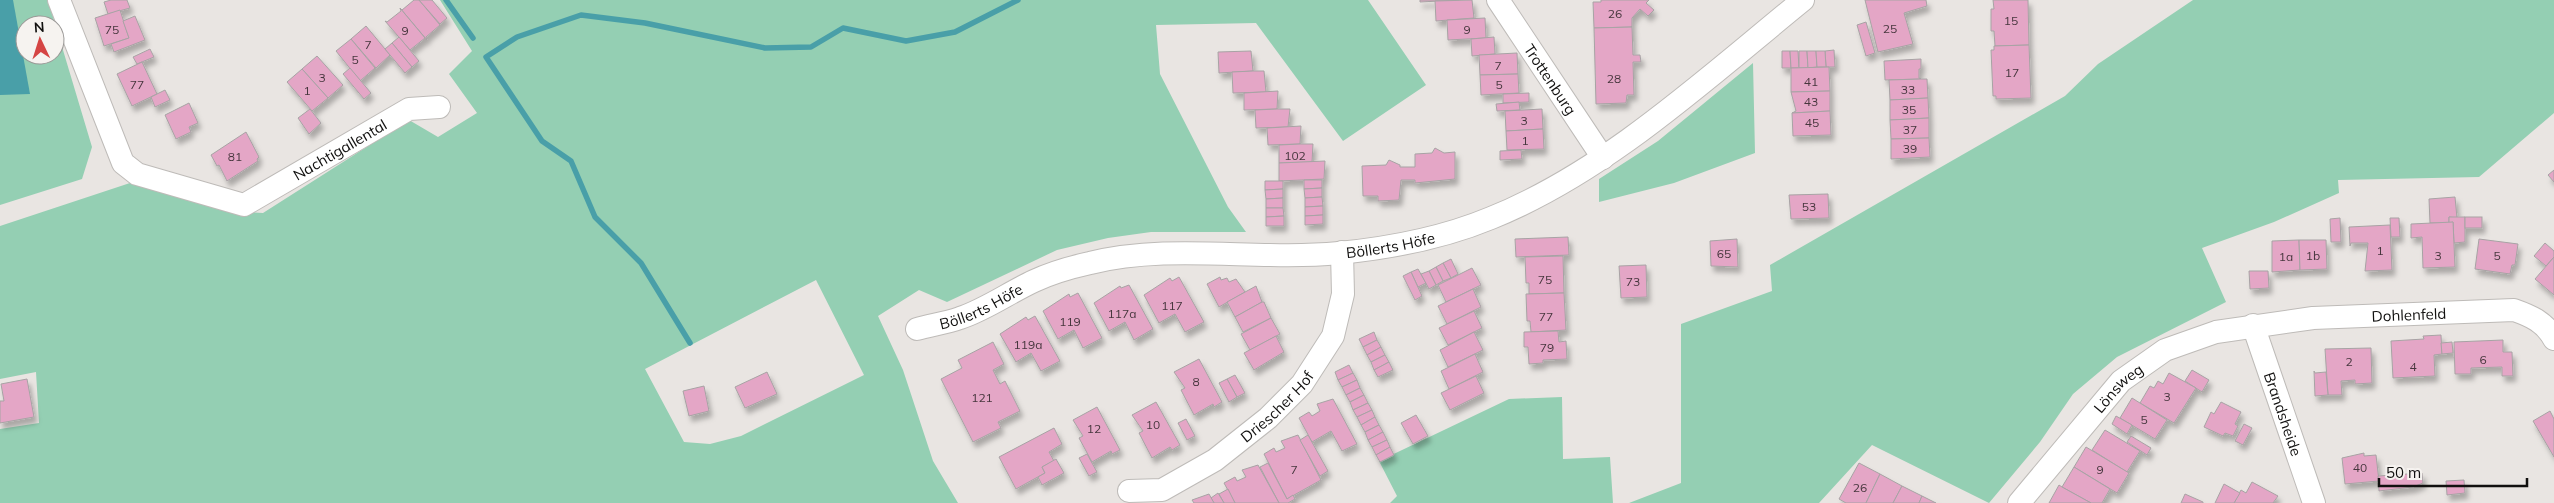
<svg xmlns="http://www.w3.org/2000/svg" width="2554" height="503" viewBox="0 0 2554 503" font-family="Mulish,sans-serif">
  <defs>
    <filter id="shadow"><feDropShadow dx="3" dy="5.5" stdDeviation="2.5" flood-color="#0004"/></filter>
  </defs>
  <rect width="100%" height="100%" fill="#e9e5e2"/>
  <g fill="#94cfb3" fill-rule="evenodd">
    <path d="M 0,0 L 48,0 L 92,147 L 82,179 L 0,205 ZM 25,25 L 55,25 L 55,55 L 25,55 Z"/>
    <path d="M 440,0 L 1368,0 L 1426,85 L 1343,141 L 1256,23 L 1156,25 L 1160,74 L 1228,207 L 1246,232 L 1151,232 L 1108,238 L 1057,250 L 947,302 L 919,290 L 878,316 L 903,370 L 933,461 L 958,503 L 0,503 L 0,429 L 39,423 L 36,372 L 0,379 L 0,226 L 133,182 L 225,211 L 263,213 L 409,120 L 438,137 L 477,113 L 449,74 L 472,51 ZM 816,280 L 864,375 L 741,436 L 710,444 L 684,442 L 645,369 Z"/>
    <path d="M 2193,0 L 2554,0 L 2554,113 L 2479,177 L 2338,180 L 2339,193 L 2274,222 L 2202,248 L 2226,302 L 2117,357 L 2073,394 L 2040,442 L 1989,503 L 1872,445 L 1819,503 L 1629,503 L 1681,483 L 1681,324 L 1772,291 L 1770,265 L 2065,96 L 2098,64 Z"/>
    <path d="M 1753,63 L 1755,153 L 1674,183 L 1599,202 L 1599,179 L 1658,141 Z"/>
    <path d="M 1562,397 L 1563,459 L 1610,457 L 1613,503 L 1390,503 L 1397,496 L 1379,461 L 1509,399 Z"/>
  </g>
  <path fill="#499fa8" d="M 0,0 L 13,0 L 30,94 L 0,95 Z"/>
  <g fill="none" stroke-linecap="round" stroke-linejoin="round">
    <g stroke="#499fa8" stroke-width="5.5">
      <path d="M 446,0 L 473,38"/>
      <path d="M 690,343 L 641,263 L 595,217 L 571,161 L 542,141 L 486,57 L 517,37 L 581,15 L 645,23 L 765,48 L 811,47 L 843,28 L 906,41 L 955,32 L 1018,0"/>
    </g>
  </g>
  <g fill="#e4a6c6" stroke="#a7a3a4" filter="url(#shadow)">
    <path d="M 111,0 L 127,0 L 130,8 L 108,14 L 104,2 Z"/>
    <path d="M 414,0 L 419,0 L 440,25 L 426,37 L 427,40 L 400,8 L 402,10 Z"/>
    <path d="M 419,0 L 432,0 L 447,18 L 440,24 Z"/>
    <path d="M 1420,0 L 1459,0 L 1420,2 Z"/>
    <path d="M 1472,0 L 1474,18 L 1436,21 L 1435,1 Z"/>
    <path d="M 1601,0 L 1649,0 L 1646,3 L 1654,10 L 1648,16 L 1640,9 L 1632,18 L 1632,27 L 1594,28 L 1593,2 L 1601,2 Z"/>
    <path d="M 1865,0 L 1926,0 L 1927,6 L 1904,13 L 1913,44 L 1878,52 Z"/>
    <path d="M 1993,0 L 2028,0 L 2029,45 L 1995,46 L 1994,31 L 1991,31 L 1991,9 L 1994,9 Z"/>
    <path d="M 400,8 L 425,38 L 410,50 L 385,21 L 387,22 L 401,11 Z"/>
    <path d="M 120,10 L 129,38 L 104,46 L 95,18 Z"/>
    <path d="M 135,16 L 145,40 L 114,52 L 111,44 L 129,38 L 123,21 Z"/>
    <path d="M 1485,18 L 1486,38 L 1448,40 L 1447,20 Z"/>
    <path d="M 1866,22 L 1875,53 L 1866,56 L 1857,25 Z"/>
    <path d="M 366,26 L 390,55 L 376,68 L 351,39 Z"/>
    <path d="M 1632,27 L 1633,55 L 1640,55 L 1641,62 L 1633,62 L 1634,95 L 1627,95 L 1626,103 L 1596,104 L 1594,28 Z"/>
    <path d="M 399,37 L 419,61 L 412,67 L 392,43 Z"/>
    <path d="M 1494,37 L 1495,54 L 1472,56 L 1471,39 Z"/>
    <path d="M 351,39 L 375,68 L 360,81 L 336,51 Z"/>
    <path d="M 392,43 L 412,67 L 405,73 L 385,49 Z"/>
    <path d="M 2029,45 L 2031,98 L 1996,99 L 1996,96 L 1993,96 L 1991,50 L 1994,50 L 1994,46 Z"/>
    <path d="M 150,49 L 154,57 L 137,64 L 133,57 Z"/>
    <path d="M 1834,50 L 1835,67 L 1826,67 L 1825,51 Z"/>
    <path d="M 1251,51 L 1253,71 L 1219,73 L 1218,52 Z"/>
    <path d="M 1782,51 L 1790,51 L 1791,68 L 1782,68 Z"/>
    <path d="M 1790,51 L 1798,51 L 1799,68 L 1791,68 Z"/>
    <path d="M 1799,51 L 1807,51 L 1808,68 L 1799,68 Z"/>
    <path d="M 1807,51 L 1816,51 L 1817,67 L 1808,68 Z"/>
    <path d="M 1816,51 L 1825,51 L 1826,67 L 1817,67 Z"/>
    <path d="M 1517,53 L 1518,74 L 1480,75 L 1479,55 Z"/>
    <path d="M 317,56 L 343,85 L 328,98 L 302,69 Z"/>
    <path d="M 1921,59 L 1921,69 L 1919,69 L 1919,78 L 1921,79 L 1885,80 L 1884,61 Z"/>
    <path d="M 142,62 L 157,94 L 132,106 L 117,74 Z"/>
    <path d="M 1829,67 L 1830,91 L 1791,92 L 1791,68 Z"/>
    <path d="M 350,68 L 371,93 L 364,99 L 343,74 Z"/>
    <path d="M 302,69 L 328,98 L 312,111 L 287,82 Z"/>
    <path d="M 1253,71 L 1264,71 L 1266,92 L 1233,93 L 1232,72 Z"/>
    <path d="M 1518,74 L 1519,93 L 1481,95 L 1480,75 Z"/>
    <path d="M 1921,79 L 1927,79 L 1928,98 L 1890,100 L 1889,80 Z"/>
    <path d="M 165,90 L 170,100 L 155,107 L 151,97 Z"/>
    <path d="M 1278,91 L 1277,109 L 1244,110 L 1244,93 Z"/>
    <path d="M 1830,91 L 1830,111 L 1792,113 L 1796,111 L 1791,92 Z"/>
    <path d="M 1529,93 L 1529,102 L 1503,103 L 1503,94 Z"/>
    <path d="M 1928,98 L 1929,118 L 1890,120 L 1890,100 Z"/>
    <path d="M 1519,102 L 1520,110 L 1497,111 L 1496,104 Z"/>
    <path d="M 189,103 L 198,123 L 189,127 L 191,132 L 176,139 L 165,115 Z"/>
    <path d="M 310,109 L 321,123 L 309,134 L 298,118 Z"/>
    <path d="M 1277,109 L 1290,109 L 1288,127 L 1256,128 L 1255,110 Z"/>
    <path d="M 1542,109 L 1543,129 L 1506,131 L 1505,111 Z"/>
    <path d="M 1830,111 L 1831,135 L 1793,136 L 1792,113 Z"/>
    <path d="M 1929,118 L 1929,138 L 1891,139 L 1890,120 Z"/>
    <path d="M 1301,126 L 1300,144 L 1268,145 L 1267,128 Z"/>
    <path d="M 1543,129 L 1544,149 L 1507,150 L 1506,131 Z"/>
    <path d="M 246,132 L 259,157 L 257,159 L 258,161 L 227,181 L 219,165 L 217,166 L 211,155 Z"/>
    <path d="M 1929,138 L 1930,157 L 1891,159 L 1891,139 Z"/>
    <path d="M 1300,144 L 1313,144 L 1312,162 L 1279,163 L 1279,145 Z"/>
    <path d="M 1435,148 L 1444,153 L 1455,152 L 1455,179 L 1415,183 L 1415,180 L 1401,180 L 1399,200 L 1378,201 L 1378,196 L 1363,196 L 1362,166 L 1386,165 L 1389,160 L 1400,165 L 1400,167 L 1415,167 L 1415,154 L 1432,153 Z"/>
    <path d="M 1521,150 L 1522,159 L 1500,160 L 1500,151 Z"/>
    <path d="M 1325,161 L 1324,179 L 1279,181 L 1279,163 Z"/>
    <path d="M 2554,170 L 2554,182 L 2548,175 Z"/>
    <path d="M 1304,180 L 1322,180 L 1322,188 L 1304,189 Z"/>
    <path d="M 1265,181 L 1283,181 L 1283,189 L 1265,190 Z"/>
    <path d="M 1322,188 L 1322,197 L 1305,198 L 1304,189 Z"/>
    <path d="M 1283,189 L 1283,198 L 1266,199 L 1265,190 Z"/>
    <path d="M 1828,194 L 1829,218 L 1791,219 L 1789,195 Z"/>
    <path d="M 1322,197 L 1323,206 L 1305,207 L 1305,198 Z"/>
    <path d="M 2455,197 L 2457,218 L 2449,217 L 2449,223 L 2430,223 L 2429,199 Z"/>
    <path d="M 1283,198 L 1283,208 L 1266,208 L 1266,199 Z"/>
    <path d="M 1323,206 L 1323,215 L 1305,216 L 1305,207 Z"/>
    <path d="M 1266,208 L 1283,208 L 1284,216 L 1266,217 Z"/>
    <path d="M 1323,215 L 1323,224 L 1305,225 L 1305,216 Z"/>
    <path d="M 1284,216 L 1284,226 L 1266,226 L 1266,217 Z"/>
    <path d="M 2449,217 L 2465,217 L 2465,242 L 2454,243 L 2453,222 L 2449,223 Z"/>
    <rect x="2465" y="217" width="17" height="11"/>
    <path d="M 2340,218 L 2341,242 L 2331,242 L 2330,219 Z"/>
    <path d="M 2390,218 L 2399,218 L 2400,237 L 2391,237 Z"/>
    <path d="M 2453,222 L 2455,267 L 2423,268 L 2422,237 L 2411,238 L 2411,224 Z"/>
    <path d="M 2390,225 L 2392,270 L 2365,271 L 2368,243 L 2351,243 L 2350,246 L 2349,227 Z"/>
    <path d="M 1568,237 L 1569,255 L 1516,257 L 1515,239 Z"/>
    <path d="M 1737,239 L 1738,267 L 1711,266 L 1710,241 Z"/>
    <path d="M 2479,239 L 2518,244 L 2515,265 L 2512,265 L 2510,274 L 2475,269 Z"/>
    <path d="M 2299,240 L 2300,270 L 2272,272 L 2272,241 Z"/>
    <path d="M 2299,240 L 2326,240 L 2327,269 L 2300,270 Z"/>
    <path d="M 2545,243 L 2554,251 L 2554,257 L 2546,266 L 2534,256 Z"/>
    <path d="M 1563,256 L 1564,293 L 1529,294 L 1529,283 L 1526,283 L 1525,257 Z"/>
    <path d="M 2554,257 L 2554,295 L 2535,279 Z"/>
    <path d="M 1451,259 L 1458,274 L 1451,278 L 1443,263 Z"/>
    <path d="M 1443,263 L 1451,278 L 1443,281 L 1436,267 Z"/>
    <path d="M 1646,265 L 1647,297 L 1621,298 L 1619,266 Z"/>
    <path d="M 1436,267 L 1443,281 L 1436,285 L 1429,271 Z"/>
    <path d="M 1472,268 L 1481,285 L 1446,302 L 1438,285 Z"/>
    <path d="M 1418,269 L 1426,283 L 1418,287 L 1411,272 Z"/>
    <path d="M 1429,271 L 1436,285 L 1429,289 L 1421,274 Z"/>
    <path d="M 2249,271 L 2268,271 L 2269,288 L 2250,289 Z"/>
    <path d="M 1411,272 L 1422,296 L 1415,300 L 1403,276 Z"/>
    <path d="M 1179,277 L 1204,322 L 1185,332 L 1175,314 L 1159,323 L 1144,295 L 1170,278 L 1172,281 Z"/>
    <path d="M 1220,277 L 1221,280 L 1227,278 L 1229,282 L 1236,279 L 1245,292 L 1219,307 L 1207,284 Z"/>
    <path d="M 1129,285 L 1153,329 L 1134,340 L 1125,322 L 1109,331 L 1094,303 L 1120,286 L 1121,288 Z"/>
    <path d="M 1256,286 L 1262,302 L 1235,317 L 1227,302 Z"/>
    <path d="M 1473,289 L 1481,307 L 1447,324 L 1438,306 Z"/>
    <path d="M 1078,293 L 1102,338 L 1083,348 L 1074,330 L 1058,339 L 1043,311 L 1069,294 L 1070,297 Z"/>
    <path d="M 1564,293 L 1566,330 L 1531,332 L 1530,321 L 1527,321 L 1526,294 Z"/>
    <path d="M 1262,302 L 1264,302 L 1271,318 L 1243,332 L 1235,317 Z"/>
    <path d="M 1474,311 L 1482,328 L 1448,345 L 1439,328 Z"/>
    <path d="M 1035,316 L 1060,361 L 1041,371 L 1031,353 L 1016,362 L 1000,334 L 1026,317 L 1028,320 Z"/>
    <path d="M 1271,318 L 1280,334 L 1250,350 L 1241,334 Z"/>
    <path d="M 1558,331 L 1559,342 L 1566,341 L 1567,359 L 1543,360 L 1543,363 L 1529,364 L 1528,347 L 1524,347 L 1524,332 Z"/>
    <path d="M 1374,332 L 1377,340 L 1363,347 L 1359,339 Z"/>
    <path d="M 1474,332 L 1483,350 L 1448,367 L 1440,350 Z"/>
    <path d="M 2441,335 L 2442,354 L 2434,355 L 2435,376 L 2393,378 L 2391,341 L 2424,339 L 2423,336 Z"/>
    <path d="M 1276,336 L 1284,352 L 1254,370 L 1244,353 Z"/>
    <path d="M 1377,340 L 1381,347 L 1367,355 L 1363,347 Z"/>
    <path d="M 2503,340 L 2503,352 L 2512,352 L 2513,376 L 2502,376 L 2502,367 L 2471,368 L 2471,374 L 2455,374 L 2454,342 Z"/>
    <path d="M 993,342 L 1004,364 L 993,370 L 1000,384 L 1005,381 L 1020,411 L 998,422 L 1001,428 L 973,442 L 941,379 L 962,368 L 958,360 Z"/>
    <path d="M 2452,342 L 2453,353 L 2442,354 L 2441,343 Z"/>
    <path d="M 1381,347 L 1385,355 L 1371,362 L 1367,355 Z"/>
    <path d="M 2371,348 L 2372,383 L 2355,384 L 2355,380 L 2341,381 L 2342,395 L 2328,395 L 2325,349 Z"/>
    <path d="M 1475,354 L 1483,372 L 1449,389 L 1441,371 Z"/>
    <path d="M 1385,355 L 1389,362 L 1374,370 L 1371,362 Z"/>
    <path d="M 1199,359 L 1222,402 L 1214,407 L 1213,404 L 1194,415 L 1181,390 L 1185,388 L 1174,372 Z"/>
    <path d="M 1389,362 L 1393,370 L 1378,377 L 1374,370 Z"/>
    <path d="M 1349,365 L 1353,373 L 1338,380 L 1335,372 Z"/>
    <path d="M 2192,370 L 2209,380 L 2202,392 L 2185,381 Z"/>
    <path d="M 2314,371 L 2315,373 L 2326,372 L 2328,395 L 2315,396 Z"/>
    <path d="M 767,372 L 777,394 L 745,408 L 735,387 Z"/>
    <path d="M 1353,373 L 1357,380 L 1342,387 L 1338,380 Z"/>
    <path d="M 2169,373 L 2196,388 L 2174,423 L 2140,403 L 2150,386 L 2154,388 L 2158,381 L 2163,384 Z"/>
    <path d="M 1235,375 L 1245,393 L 1237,397 L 1227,379 Z"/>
    <path d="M 1476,376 L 1484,393 L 1450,410 L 1441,393 Z"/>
    <path d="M 27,379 L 34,417 L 0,423 L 0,401 L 4,401 L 1,384 Z"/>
    <path d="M 1227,379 L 1237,397 L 1229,402 L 1219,383 Z"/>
    <path d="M 1357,380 L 1360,388 L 1346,395 L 1342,387 Z"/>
    <path d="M 704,386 L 709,411 L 689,416 L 683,391 Z"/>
    <path d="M 1360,388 L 1364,395 L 1350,402 L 1346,395 Z"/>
    <path d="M 1364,395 L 1368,403 L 1353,410 L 1350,402 Z"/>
    <path d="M 2132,398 L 2167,420 L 2155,439 L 2120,418 Z"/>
    <path d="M 1333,399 L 1357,444 L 1342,451 L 1331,431 L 1312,442 L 1299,418 L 1309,412 L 1312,416 L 1320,411 L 1317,404 Z"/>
    <path d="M 1156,402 L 1180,445 L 1172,450 L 1170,447 L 1152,458 L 1139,433 L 1143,431 L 1132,415 Z"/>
    <path d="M 2221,402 L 2241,412 L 2235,424 L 2238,426 L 2233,436 L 2225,433 L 2223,436 L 2204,427 L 2211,412 L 2214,414 Z"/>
    <path d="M 1368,403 L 1372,410 L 1357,417 L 1353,410 Z"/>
    <path d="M 1097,407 L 1120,450 L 1112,454 L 1111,451 L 1092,462 L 1079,438 L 1083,436 L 1073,420 Z"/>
    <path d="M 1372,410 L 1375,417 L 1361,425 L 1357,417 Z"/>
    <path d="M 2550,411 L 2554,419 L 2554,457 L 2533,421 Z"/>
    <path d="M 1416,415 L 1428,436 L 1413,444 L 1401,423 Z"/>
    <path d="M 2116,416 L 2132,425 L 2127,434 L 2112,424 Z"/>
    <path d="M 1375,417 L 1379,425 L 1365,432 L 1361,425 Z"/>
    <path d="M 1186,419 L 1195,436 L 1187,440 L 1178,423 Z"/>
    <path d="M 2244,424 L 2252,428 L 2243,445 L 2235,441 Z"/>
    <path d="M 1379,425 L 1383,432 L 1368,440 L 1365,432 Z"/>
    <path d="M 1054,428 L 1062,444 L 1049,452 L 1054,461 L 1042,467 L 1045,473 L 1016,489 L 999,457 Z"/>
    <path d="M 2105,430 L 2140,451 L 2127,472 L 2092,450 Z"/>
    <path d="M 1383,432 L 1387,440 L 1372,447 L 1368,440 Z"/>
    <path d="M 1298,435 L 1321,480 L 1287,499 L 1264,454 L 1274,448 L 1276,452 L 1285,448 L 1281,441 Z"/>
    <path d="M 1308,435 L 1328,471 L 1320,476 L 1300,440 Z"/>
    <path d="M 2131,436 L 2151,448 L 2147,455 L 2127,442 Z"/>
    <path d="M 1387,440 L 1390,447 L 1376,455 L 1372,447 Z"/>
    <path d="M 1390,447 L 1394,455 L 1380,462 L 1376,455 Z"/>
    <path d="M 2086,447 L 2129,473 L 2117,493 L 2074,467 Z"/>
    <path d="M 2364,453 L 2364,456 L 2376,455 L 2379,481 L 2345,484 L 2342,458 Z"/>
    <path d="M 1087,454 L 1097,472 L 1089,476 L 1079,458 Z"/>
    <path d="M 1056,459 L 1064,473 L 1042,485 L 1038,477 L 1045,473 L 1042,467 Z"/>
    <path d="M 1268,463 L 1287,499 L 1293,495 L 1295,499 L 1288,503 L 1279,503 L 1260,467 Z"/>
    <path d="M 1859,463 L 1880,474 L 1866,503 L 1846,503 L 1839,499 Z"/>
    <path d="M 1258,465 L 1279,503 L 1235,503 L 1224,483 L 1235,477 L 1237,481 L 1246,477 L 1242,470 Z"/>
    <path d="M 2074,467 L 2110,489 L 2102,503 L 2091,503 L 2062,487 Z"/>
    <path d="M 2422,473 L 2423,483 L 2413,487 L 2379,491 L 2378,476 Z"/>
    <path d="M 1880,474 L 1902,486 L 1893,503 L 1866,503 Z"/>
    <path d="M 2464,480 L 2465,493 L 2447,495 L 2446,481 Z"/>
    <path d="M 2252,482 L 2278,496 L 2273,503 L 2234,503 L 2241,490 L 2246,493 Z"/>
    <path d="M 2224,484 L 2240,493 L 2234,503 L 2215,503 Z"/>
    <path d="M 2059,485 L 2062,487 L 2091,503 L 2049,503 Z"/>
    <path d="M 1902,486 L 1922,496 L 1919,503 L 1893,503 Z"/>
    <path d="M 1228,489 L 1235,503 L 1224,503 L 1219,494 Z"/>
    <path d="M 1218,493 L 1224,503 L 1214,503 L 1211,498 Z"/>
    <path d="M 1209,494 L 1214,503 L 1194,503 L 1192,500 Z"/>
    <path d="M 2185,494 L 2203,502 L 2203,503 L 2181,503 Z"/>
    <path d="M 1922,496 L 1936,503 L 1919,503 Z"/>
  </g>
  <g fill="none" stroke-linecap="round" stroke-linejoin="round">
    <g stroke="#bebbb8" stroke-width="24">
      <g id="minor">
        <path id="s1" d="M 59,0 L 123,163 L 137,174 L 244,205 L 409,109 L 439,107"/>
        <path id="s2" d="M 1498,0 L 1603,158"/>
        <path id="s3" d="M 2253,325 L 2314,503"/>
        <path id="s4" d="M 917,329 C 931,325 946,323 960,318 C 985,310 1010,292 1034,281 C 1051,273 1072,267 1090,263 C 1171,243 1256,261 1339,253 C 1390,248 1443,238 1491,218 C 1606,172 1708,77 1803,0"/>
        <path id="s5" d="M 1129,491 L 1162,490 L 1215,460 L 1268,418 L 1302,384 L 1333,336 L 1343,294 L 1342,252"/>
        <path id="s6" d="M 2019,503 L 2121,381 L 2165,350 L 2216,332 L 2313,318 L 2514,310 C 2531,316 2545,322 2554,339"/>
      </g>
    </g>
    <use href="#minor" stroke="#fff" stroke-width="22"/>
  </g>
  <g text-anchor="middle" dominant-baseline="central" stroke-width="4" stroke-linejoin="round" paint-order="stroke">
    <g font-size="12" fill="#46363d">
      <text x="1615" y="13">26</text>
      <text x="2011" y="20">15</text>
      <text x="1890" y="28">25</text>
      <text x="112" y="29">75</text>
      <text x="1467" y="29">9</text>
      <text x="405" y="30">9</text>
      <text x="368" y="44">7</text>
      <text x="355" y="59">5</text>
      <text x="1498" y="65">7</text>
      <text x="2012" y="72">17</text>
      <text x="322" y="77">3</text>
      <text x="1614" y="78">28</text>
      <text x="1811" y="81">41</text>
      <text x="137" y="84">77</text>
      <text x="1499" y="84">5</text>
      <text x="1908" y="89">33</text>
      <text x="307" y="90">1</text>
      <text x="1811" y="101">43</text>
      <text x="1909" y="109">35</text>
      <text x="1524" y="120">3</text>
      <text x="1812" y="122">45</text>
      <text x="1910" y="129">37</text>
      <text x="1525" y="140">1</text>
      <text x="1910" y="148">39</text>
      <text x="1295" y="155">102</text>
      <text x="235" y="156">81</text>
      <text x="1809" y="206">53</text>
      <text x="2380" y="250">1</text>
      <text x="1724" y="253">65</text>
      <text x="2313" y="255">1b</text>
      <text x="2438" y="255">3</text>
      <text x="2497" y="255">5</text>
      <text x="2286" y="256">1a</text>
      <text x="1545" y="279">75</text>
      <text x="1633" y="281">73</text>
      <text x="1172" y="305">117</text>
      <text x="1122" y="313">117a</text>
      <text x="1546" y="316">77</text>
      <text x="1070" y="321">119</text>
      <text x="1028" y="344">119a</text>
      <text x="1547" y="347">79</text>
      <text x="2483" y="359">6</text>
      <text x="2349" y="361">2</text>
      <text x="2413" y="366">4</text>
      <text x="1196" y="381">8</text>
      <text x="2167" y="396">3</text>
      <text x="982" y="397">121</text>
      <text x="2144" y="419">5</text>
      <text x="1153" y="424">10</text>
      <text x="1094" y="428">12</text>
      <text x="2360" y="467">40</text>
      <text x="1294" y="469">7</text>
      <text x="2100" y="469">9</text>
      <text x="1860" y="487">26</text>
    </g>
    <g font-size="15" fill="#11100f" stroke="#f6f3f0">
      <text stroke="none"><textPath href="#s2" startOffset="95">Trottenburg</textPath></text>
      <text stroke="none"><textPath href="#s1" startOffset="415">Nachtigallental</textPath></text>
      <text stroke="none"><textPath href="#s4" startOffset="488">Böllerts Höfe</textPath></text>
      <text stroke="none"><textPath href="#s4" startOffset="68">Böllerts Höfe</textPath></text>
      <text stroke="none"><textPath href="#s6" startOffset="461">Dohlenfeld</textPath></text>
      <text stroke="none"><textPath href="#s6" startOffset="152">Lönsweg</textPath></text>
      <text stroke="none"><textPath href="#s5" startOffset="176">Driescher Hof</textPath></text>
      <text stroke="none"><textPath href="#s3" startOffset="94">Brandsheide</textPath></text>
    </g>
  </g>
  <g transform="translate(40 40) rotate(356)"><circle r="24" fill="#f6f3f0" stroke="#9a9896"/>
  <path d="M0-4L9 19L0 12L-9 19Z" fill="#d54544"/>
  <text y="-8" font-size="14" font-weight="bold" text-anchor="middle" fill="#11100f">N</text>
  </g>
  <path d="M2379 478v8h148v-8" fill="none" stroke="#11100f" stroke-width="2.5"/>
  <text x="2386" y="478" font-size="15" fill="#11100f" stroke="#f6f3f0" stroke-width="4" paint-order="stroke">50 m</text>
</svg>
